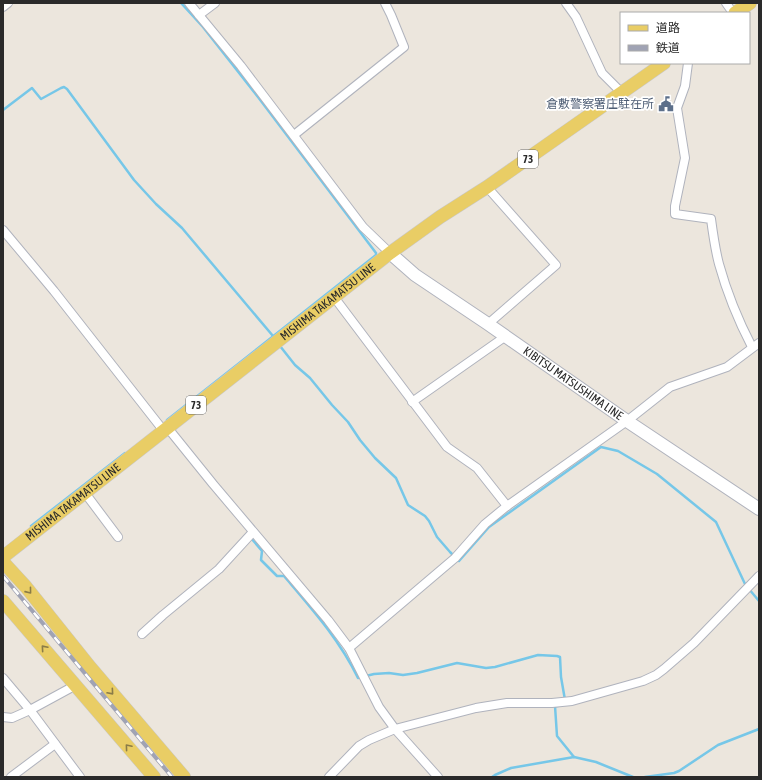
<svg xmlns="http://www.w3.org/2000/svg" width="762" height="780" viewBox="0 0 762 780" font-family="'Asap Condensed','Noto Sans JP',sans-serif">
  <rect width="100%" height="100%" fill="#ece6dd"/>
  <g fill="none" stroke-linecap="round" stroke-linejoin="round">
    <g stroke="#76c7e8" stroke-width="2.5">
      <path d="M 3,110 L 32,88 L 41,99 L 61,88 L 64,87 L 67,89 L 134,180 L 156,204 L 182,228 L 273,336"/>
      <path d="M 280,346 L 295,365 L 310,378 L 332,405 L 348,422 L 360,440 L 375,458 L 396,478 L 408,505 L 425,516 L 429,521 L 437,537 L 450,552 L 459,561 L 489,527 L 601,447 L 618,451 L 657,474 L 716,522 L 745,584"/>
      <path d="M 167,420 L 376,255 L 376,253 L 258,97 L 203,27 L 181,3"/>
      <path d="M 31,526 L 125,453"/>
      <path d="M 251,538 L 262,551 L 261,560 L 277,576 L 284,576 C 312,609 339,639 358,678 L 374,674 L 389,673 L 403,675 L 417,673 L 457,663 L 486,668 L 495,667 L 538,655 L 557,656 L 560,657 L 561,677 L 565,700"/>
      <path d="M 749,589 L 759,601"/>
      <path d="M 558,706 L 555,706 L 557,736 L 574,757"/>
      <path d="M 492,777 L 495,775 L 511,768 L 574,757 L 596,762 L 633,777"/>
      <path d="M 645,777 L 674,773 L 679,771 L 718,745 L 759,729"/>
    </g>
    <g stroke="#b0b3bd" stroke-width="10">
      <g id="street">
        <path d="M 189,3 L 241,66 L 363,227 L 390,253"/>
        <path d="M 566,3 L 576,17 L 602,73 L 622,93"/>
        <path d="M 726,3 L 733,13"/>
        <path d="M 3,7 L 8,3"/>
        <path d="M 199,15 L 215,3"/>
        <path d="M 688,63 L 685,86 L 677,108 L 685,158 L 675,206 L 675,214 L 711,219 C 713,234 715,249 719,264 C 727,293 738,320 752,347"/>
        <path d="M 294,135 L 404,47 L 391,15 L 385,3"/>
        <path d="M 487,187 L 556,265 L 488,324"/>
        <path d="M 3,230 L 54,291 L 163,430"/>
        <path d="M 334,297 L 447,447 L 477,468 L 507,506"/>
        <path d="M 412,402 L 506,336"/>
        <path d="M 167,427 L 213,484 L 328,620 L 349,648 L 379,707 L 395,729 L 438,777"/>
        <path d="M 85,493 L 118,537"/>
        <path d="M 142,634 L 163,615 L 219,569 L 253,532"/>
        <path d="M 349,648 L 455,558 L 485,524 L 507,506 L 627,421 L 670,387 L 727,367 L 759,343"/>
        <path d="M 3,678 L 30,710 L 80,777"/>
        <path d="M 3,717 L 12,718 L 30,710 L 76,685"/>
        <path d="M 11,777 L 55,744"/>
        <path d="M 329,777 L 359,746 L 369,740 L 395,729 L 476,708 L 507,703 L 552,703 L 572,701 L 643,681 L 656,675 L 664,669 L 694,643 L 759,576"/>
      </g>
    </g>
    <g stroke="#b0b3bd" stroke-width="14">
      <g id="secondary">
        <path id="s1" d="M 390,253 L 415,275 L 488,324 L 627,421 L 759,509"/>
      </g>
    </g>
    <g stroke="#c8c8c8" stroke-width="14">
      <g id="primary">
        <path d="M 735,13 L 750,3"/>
        <path id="s2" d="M 3,557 L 390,253 L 440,217 L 487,187 L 664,63"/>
        <path d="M 3,562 L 26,587 L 90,667 L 184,777"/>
        <path d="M 3,601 L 154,777"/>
      </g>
    </g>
    <use href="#street" stroke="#fff" stroke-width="8"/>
    <use href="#secondary" stroke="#fff" stroke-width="12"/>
    <use href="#primary" stroke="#e9cd65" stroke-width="13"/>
    <g stroke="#a0a3b4" stroke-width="4">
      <path id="rail" d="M 3,576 L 172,777"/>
    </g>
    <use href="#rail" stroke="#fff" stroke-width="2.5" stroke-dasharray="8" stroke-linecap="butt"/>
  </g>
  <defs><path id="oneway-chevron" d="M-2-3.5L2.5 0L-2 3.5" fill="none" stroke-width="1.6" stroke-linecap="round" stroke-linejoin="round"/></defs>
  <g stroke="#8a7c48">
    <use href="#oneway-chevron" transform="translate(29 591) rotate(51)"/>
    <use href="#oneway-chevron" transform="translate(44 648) rotate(-131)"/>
    <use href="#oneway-chevron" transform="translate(111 692) rotate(49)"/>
    <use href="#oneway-chevron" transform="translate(128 747) rotate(-130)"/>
  </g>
  <defs>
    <g id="civic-bare" transform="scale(1.2)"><path d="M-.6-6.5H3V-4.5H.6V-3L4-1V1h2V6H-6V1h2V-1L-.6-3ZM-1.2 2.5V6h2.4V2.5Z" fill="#5c6f8a" stroke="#fff" stroke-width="2.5" paint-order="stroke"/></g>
  </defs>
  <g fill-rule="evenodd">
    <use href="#civic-bare" x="666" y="104"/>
  </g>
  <g text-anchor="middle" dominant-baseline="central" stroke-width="3.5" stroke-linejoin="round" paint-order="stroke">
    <g fill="#fff" stroke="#6a6a6a" stroke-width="1">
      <rect x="518" y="150" width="20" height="18" rx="3"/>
      <rect x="186" y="396" width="20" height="18" rx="3"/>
    </g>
    <g font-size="11" font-weight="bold" fill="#2a2a2a">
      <text x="528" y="159">73</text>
      <text x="196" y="405">73</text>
    </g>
    <g font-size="12" fill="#4e5e75" stroke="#fff" text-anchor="end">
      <text x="654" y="104">倉敷警察署庄駐在所</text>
    </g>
    <g font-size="12" fill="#2a2a2a" stroke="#fff">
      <text stroke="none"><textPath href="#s2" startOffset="413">MISHIMA TAKAMATSU LINE</textPath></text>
      <text stroke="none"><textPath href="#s1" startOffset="225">KIBITSU MATSUSHIMA LINE</textPath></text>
      <text stroke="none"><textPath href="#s2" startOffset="89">MISHIMA TAKAMATSU LINE</textPath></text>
    </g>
  </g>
  <rect width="762" height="780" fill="none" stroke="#2a2a2a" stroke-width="8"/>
  <rect x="620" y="12" width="130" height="52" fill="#ffffff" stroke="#aaaaaa"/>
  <rect x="628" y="25" width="20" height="6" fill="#e9cd65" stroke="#aaaaaa"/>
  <text x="656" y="32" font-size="12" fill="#2a2a2a">道路</text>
  <rect x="628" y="45" width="20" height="6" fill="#a0a3b4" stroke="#aaaaaa"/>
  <text x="656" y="52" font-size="12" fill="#2a2a2a">鉄道</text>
</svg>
